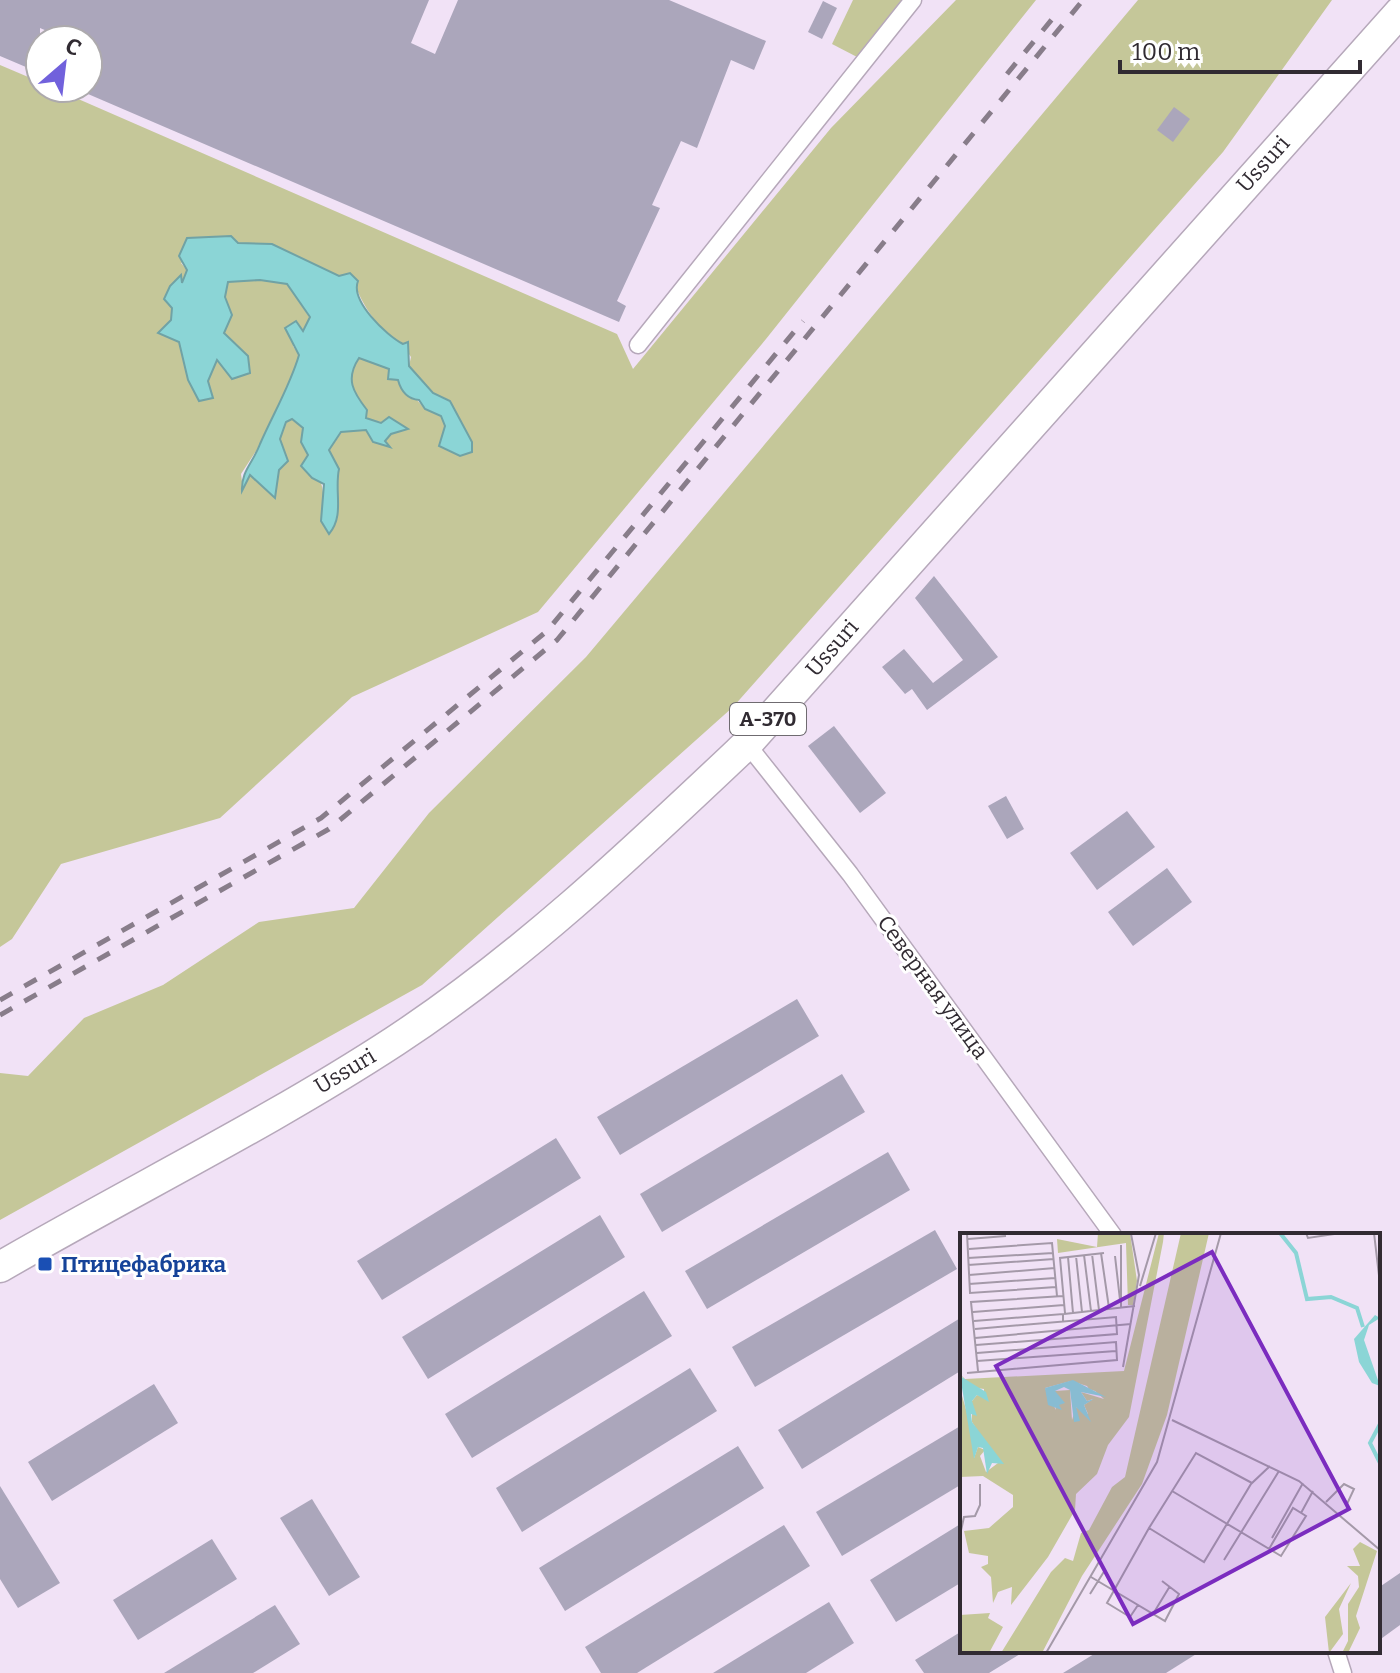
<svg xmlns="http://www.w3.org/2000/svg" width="1400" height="1673" viewBox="0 0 1400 1673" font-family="Bitter,serif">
  <rect width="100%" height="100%" fill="#f1e2f6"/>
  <g fill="#c5c799" fill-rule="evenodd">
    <path d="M 853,0 L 907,0 L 859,58 L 832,44 Z"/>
    <path d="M 956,0 L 1036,0 L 766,339 L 538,612 L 352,697 L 220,818 L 61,864 L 12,939 L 0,947 L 0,65 L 40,82 L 40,88 L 53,88 L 617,334 L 633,369 L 831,128 ZM 231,236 L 238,243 L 272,244 L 339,276 L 350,273 C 361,300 367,313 387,334 C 396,343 404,346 411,357 L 409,366 L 433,393 L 451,401 L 460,456 L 441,416 L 425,409 L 389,369 L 359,358 C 345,379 353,392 367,410 L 365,418 L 407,429 L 391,434 L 384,441 L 366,430 L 342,432 L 329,450 L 339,469 L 335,487 L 323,500 C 326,472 298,455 303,427 L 292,419 L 286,421 L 280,439 L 288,461 L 279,470 L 275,498 L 250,475 L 243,489 L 241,474 L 260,445 L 292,379 L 299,355 L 293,346 L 310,318 L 287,284 L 260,280 L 228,282 L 225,297 L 232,315 L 224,333 L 248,356 L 217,360 L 208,381 L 212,398 L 188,380 L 179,342 L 159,332 L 171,320 L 181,276 L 182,285 L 187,270 L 181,263 Z"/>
    <path d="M 1138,0 L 1332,0 L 1223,152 L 733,707 L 422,985 L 0,1220 L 0,1073 L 28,1076 L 84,1018 L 163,985 L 259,922 L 354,908 L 429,813 L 586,657 Z"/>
  </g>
  <path fill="#8bd5d6" stroke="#70a2a5" stroke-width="2" d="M 231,236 L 238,243 L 272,244 L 339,276 L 350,273 L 358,281 C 350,301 386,335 403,344 L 408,342 L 409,366 L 433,393 L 450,401 L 472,442 L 472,452 L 460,456 L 439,446 L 445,426 L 441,416 L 425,409 L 419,400 C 407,399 401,391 398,380 L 388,379 L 389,369 L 359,358 C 345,379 353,392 367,410 L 366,418 L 381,423 L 389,417 L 408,429 L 391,434 L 385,441 L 390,447 L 373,442 L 366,430 L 341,432 L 329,450 L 339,469 C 334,492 345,515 329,534 L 321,521 L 324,484 L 312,478 L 301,466 L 308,455 L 301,442 L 303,428 L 292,419 L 286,422 L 280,439 L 288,461 L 279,470 L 275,498 L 250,475 L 242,491 C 241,471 253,463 260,444 C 273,414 290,386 299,355 L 285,328 L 296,321 L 303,331 L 310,317 L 287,284 L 260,280 L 228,282 L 225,297 L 232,315 L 224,333 L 248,356 L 250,373 L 232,379 L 217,360 L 208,381 L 213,398 L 199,401 L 188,380 L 179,342 L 158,333 L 171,320 L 172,308 L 164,299 L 170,286 L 181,275 L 182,283 L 187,270 L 179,256 L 187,238 Z"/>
  <g fill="#aba6bb">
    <path d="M 0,0 L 429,0 L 411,43 L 435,54 L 458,0 L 669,0 L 766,41 L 754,70 L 731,60 L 697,148 L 681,141 L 652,205 L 660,208 L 617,301 L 626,306 L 619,322 L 88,94 L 88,40 L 68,40 L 40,28 L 40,73 L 0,56 Z"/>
    <path d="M 823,1 L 837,8 L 822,39 L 808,32 Z"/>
    <path d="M 1174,107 L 1190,119 L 1173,142 L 1157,130 Z"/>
    <path d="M 934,576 L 998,657 L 927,710 L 912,689 L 905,694 L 882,667 L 904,649 L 933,683 L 963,660 L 915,598 Z"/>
    <path d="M 834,726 L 886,793 L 860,813 L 808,746 Z"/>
    <path d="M 1006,796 L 1024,829 L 1007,839 L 988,806 Z"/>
    <path d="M 1127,811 L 1155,847 L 1097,890 L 1070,853 Z"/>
    <path d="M 1167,868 L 1192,902 L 1133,946 L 1108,912 Z"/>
    <path d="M 797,999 L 819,1036 L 620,1155 L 597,1117 Z"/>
    <path d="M 842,1074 L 865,1112 L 662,1232 L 640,1194 Z"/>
    <path d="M 556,1138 L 581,1178 L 382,1300 L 357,1261 Z"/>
    <path d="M 888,1152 L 910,1190 L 707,1309 L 685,1271 Z"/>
    <path d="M 600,1215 L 625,1257 L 428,1379 L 402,1337 Z"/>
    <path d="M 935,1230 L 957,1269 L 755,1387 L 732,1347 Z"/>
    <path d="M 644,1291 L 672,1336 L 472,1458 L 445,1414 Z"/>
    <path d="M 962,1317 L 962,1370 L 802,1469 L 778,1430 Z"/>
    <path d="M 690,1368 L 717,1411 L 522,1532 L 496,1488 Z"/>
    <path d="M 154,1384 L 178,1423 L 52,1501 L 28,1462 Z"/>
    <path d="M 962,1425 L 962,1484 L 842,1556 L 816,1512 Z"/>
    <path d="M 738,1446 L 764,1488 L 565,1611 L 539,1568 Z"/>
    <path d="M 0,1486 L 60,1583 L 18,1608 L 0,1579 Z"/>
    <path d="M 312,1499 L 360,1577 L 329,1596 L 280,1518 Z"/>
    <path d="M 962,1523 L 962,1582 L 896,1622 L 870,1580 Z"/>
    <path d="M 784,1525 L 810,1566 L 637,1673 L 601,1673 L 585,1647 Z"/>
    <path d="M 212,1539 L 237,1579 L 138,1640 L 113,1600 Z"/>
    <path d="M 1400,1573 L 1400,1625 L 1378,1641 L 1378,1588 Z"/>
    <path d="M 829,1602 L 854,1643 L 806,1673 L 713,1673 Z"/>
    <path d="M 275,1605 L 300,1644 L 253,1673 L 164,1673 Z"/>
    <path d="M 962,1631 L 962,1651 L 1025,1651 L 989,1673 L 924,1673 L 915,1660 Z"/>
    <path d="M 1099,1651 L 1201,1651 L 1166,1673 L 1063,1673 Z"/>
  </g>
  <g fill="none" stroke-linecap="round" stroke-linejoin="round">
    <g stroke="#b6a8ba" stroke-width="19">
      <g id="street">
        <path d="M 638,345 L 913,0"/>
        <path d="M 747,744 L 850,874 L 1113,1235"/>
        <path d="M 1336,1651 L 1343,1673"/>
      </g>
    </g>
    <g stroke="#b6a8ba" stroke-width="33">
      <path id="highway" d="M 0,1267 C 131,1191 268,1124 395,1041 C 523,957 636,849 747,744 L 1400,12"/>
    </g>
    <use href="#street" stroke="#fff" stroke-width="16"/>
    <use href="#highway" stroke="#fff" stroke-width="30"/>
    <g stroke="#887d8a" stroke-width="5" stroke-dasharray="14 14" stroke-linecap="butt">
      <path d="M 1007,74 L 1058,12"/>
      <path d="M 0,1000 L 321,818 L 547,631 L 803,321"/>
      <path d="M 0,1015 L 329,829 L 557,640 L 1083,0"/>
    </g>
  </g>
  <rect fill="#1a4fb4" stroke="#fff" stroke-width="3" x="37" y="1256" width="16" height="16" rx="4"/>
  <g text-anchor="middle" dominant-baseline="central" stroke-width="6" stroke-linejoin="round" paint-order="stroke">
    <rect fill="#fff" stroke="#6f6b70" stroke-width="2" x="730" y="703" width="76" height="32" rx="6"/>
    <g font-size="20" font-weight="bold" fill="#312b32">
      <text x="768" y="719">А-370</text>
    </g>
    <g font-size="22" fill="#312b32" stroke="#fff">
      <text transform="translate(1263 164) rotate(-48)">Ussuri</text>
      <text transform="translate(832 648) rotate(-49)">Ussuri</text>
      <text transform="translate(933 987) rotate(54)">Северная улица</text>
      <text transform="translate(345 1071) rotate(-31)">Ussuri</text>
    </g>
    <g font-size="22" font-weight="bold" fill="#164399" stroke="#fff" text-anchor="start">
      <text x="61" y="1264">Птицефабрика</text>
    </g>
  </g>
  <g transform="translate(960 1233)">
    <rect width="420" height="420" fill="#f1e2f6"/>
    <path d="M 138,0 L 170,0 L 177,48 L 173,72 L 168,72 L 166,10 L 98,20 L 97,6 L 137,14 ZM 199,0 L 204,0 L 203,9 L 169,184 L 148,212 L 137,241 L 116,261 L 115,277 L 88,324 L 51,372 L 52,354 L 38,359 L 33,370 L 31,344 L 21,334 L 28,331 L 28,323 L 9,320 L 4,298 L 29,295 L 53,274 L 53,262 L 23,243 L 0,244 L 0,156 L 15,207 L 14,225 L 18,214 L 25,217 L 20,223 L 26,239 L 38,230 L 12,189 L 12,168 L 17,162 L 24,164 L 24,156 L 10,154 L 0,141 L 5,146 L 164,138 ZM 111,148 L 127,153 L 129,156 L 135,158 L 144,166 L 121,159 L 127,168 L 133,166 L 124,172 L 128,181 L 116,174 L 112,187 L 110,157 L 94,158 L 96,177 L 85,155 ZM 221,0 L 249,0 L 207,182 L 182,251 L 122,343 L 82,420 L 41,420 L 91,339 L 105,325 L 113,328 L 121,300 L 129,297 L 152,254 L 165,244 ZM 400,309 L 417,318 L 396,383 L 400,395 L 388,420 L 382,420 L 388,408 L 388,371 L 399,354 L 398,343 L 387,333 L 400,333 L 393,316 ZM 391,350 L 379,376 L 383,401 L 369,420 L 365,384 ZM 30,380 L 28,385 L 43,394 L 29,420 L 0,420 L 0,382 Z" fill="#c5c799" fill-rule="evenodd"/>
    <path d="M 415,82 L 420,85 L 409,92 L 404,107 L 420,153 L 412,150 L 399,129 L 394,106 ZM 0,143 L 26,159 L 29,169 L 17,162 L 12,168 L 17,183 L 11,181 L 12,189 L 44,231 L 32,230 L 27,241 L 23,215 L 18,214 L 14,226 ZM 113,147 L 146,164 L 121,159 L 127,168 L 134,166 L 124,172 L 131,189 L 116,174 L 120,188 L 114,189 L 110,157 L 104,154 L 95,158 L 105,170 L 99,172 L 102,177 L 88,172 L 85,155 Z" fill="#8bd5d6"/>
    <path fill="none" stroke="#8bd5d6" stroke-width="4" d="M 320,0 L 336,20 L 347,66 L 371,64 L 397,75 L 403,94M 420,191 L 410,210 L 420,230"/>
    <path fill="none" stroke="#a499a8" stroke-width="2" d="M 7,0 L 10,60 L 96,54M 346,0 L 348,5 L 381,0M 414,0 L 420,51M 8,6 L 46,3M 161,12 L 161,74M 9,16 L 92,10 L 97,63M 141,20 L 149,75M 132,21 L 139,77M 124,22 L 131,78M 116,23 L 122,79M 155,23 L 160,67M 108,24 L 113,80M 8,25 L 93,20M 8,32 L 94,26M 9,42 L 95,35M 9,51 L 95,45M 180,53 L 196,0M 13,79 L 104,72M 105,80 L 100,25 L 144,20M 104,81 L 175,73M 14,88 L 103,81 L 103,89M 15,96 L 156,84 L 157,101 L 16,112M 15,105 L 171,91M 17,128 L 156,118M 163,134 L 179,42 L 171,1M 18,138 L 11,69 L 103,63M 7,140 L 157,127 L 156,109 L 17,120M 212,187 L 339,248 L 420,317M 292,250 L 236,220 L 189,295 L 244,329 L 291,251 L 310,233M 212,258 L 321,323 L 346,283 L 333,275 L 309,316M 366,269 L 384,251 L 394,256 L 387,271M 341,280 L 353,258M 0,302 L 4,284 L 15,283 L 20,272 L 20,251M 312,305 L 343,250M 264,327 L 319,238M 131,344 L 205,388 L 219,361 L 202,348M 130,361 L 145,337M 178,372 L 170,384 L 147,370 L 189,295M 193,381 L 210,353M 86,420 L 197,229 L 261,0"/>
    <path fill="#7b2cbf" fill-opacity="0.15" stroke="#7b2cbf" stroke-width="4" d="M 252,19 L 389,276 L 173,391 L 36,133 Z"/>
    <rect width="420" height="420" fill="none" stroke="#312b32" stroke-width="4"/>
  </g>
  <g transform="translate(64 64) rotate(28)"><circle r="38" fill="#ffffff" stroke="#adaaad" stroke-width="2"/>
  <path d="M0-6L14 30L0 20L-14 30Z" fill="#7161dc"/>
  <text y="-12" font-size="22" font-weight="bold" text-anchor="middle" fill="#312b32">С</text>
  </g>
  <path d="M1120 60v12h240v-12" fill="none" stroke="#312b32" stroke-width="4"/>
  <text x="1132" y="60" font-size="24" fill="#312b32" stroke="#ffffff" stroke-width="6" paint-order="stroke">100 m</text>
</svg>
